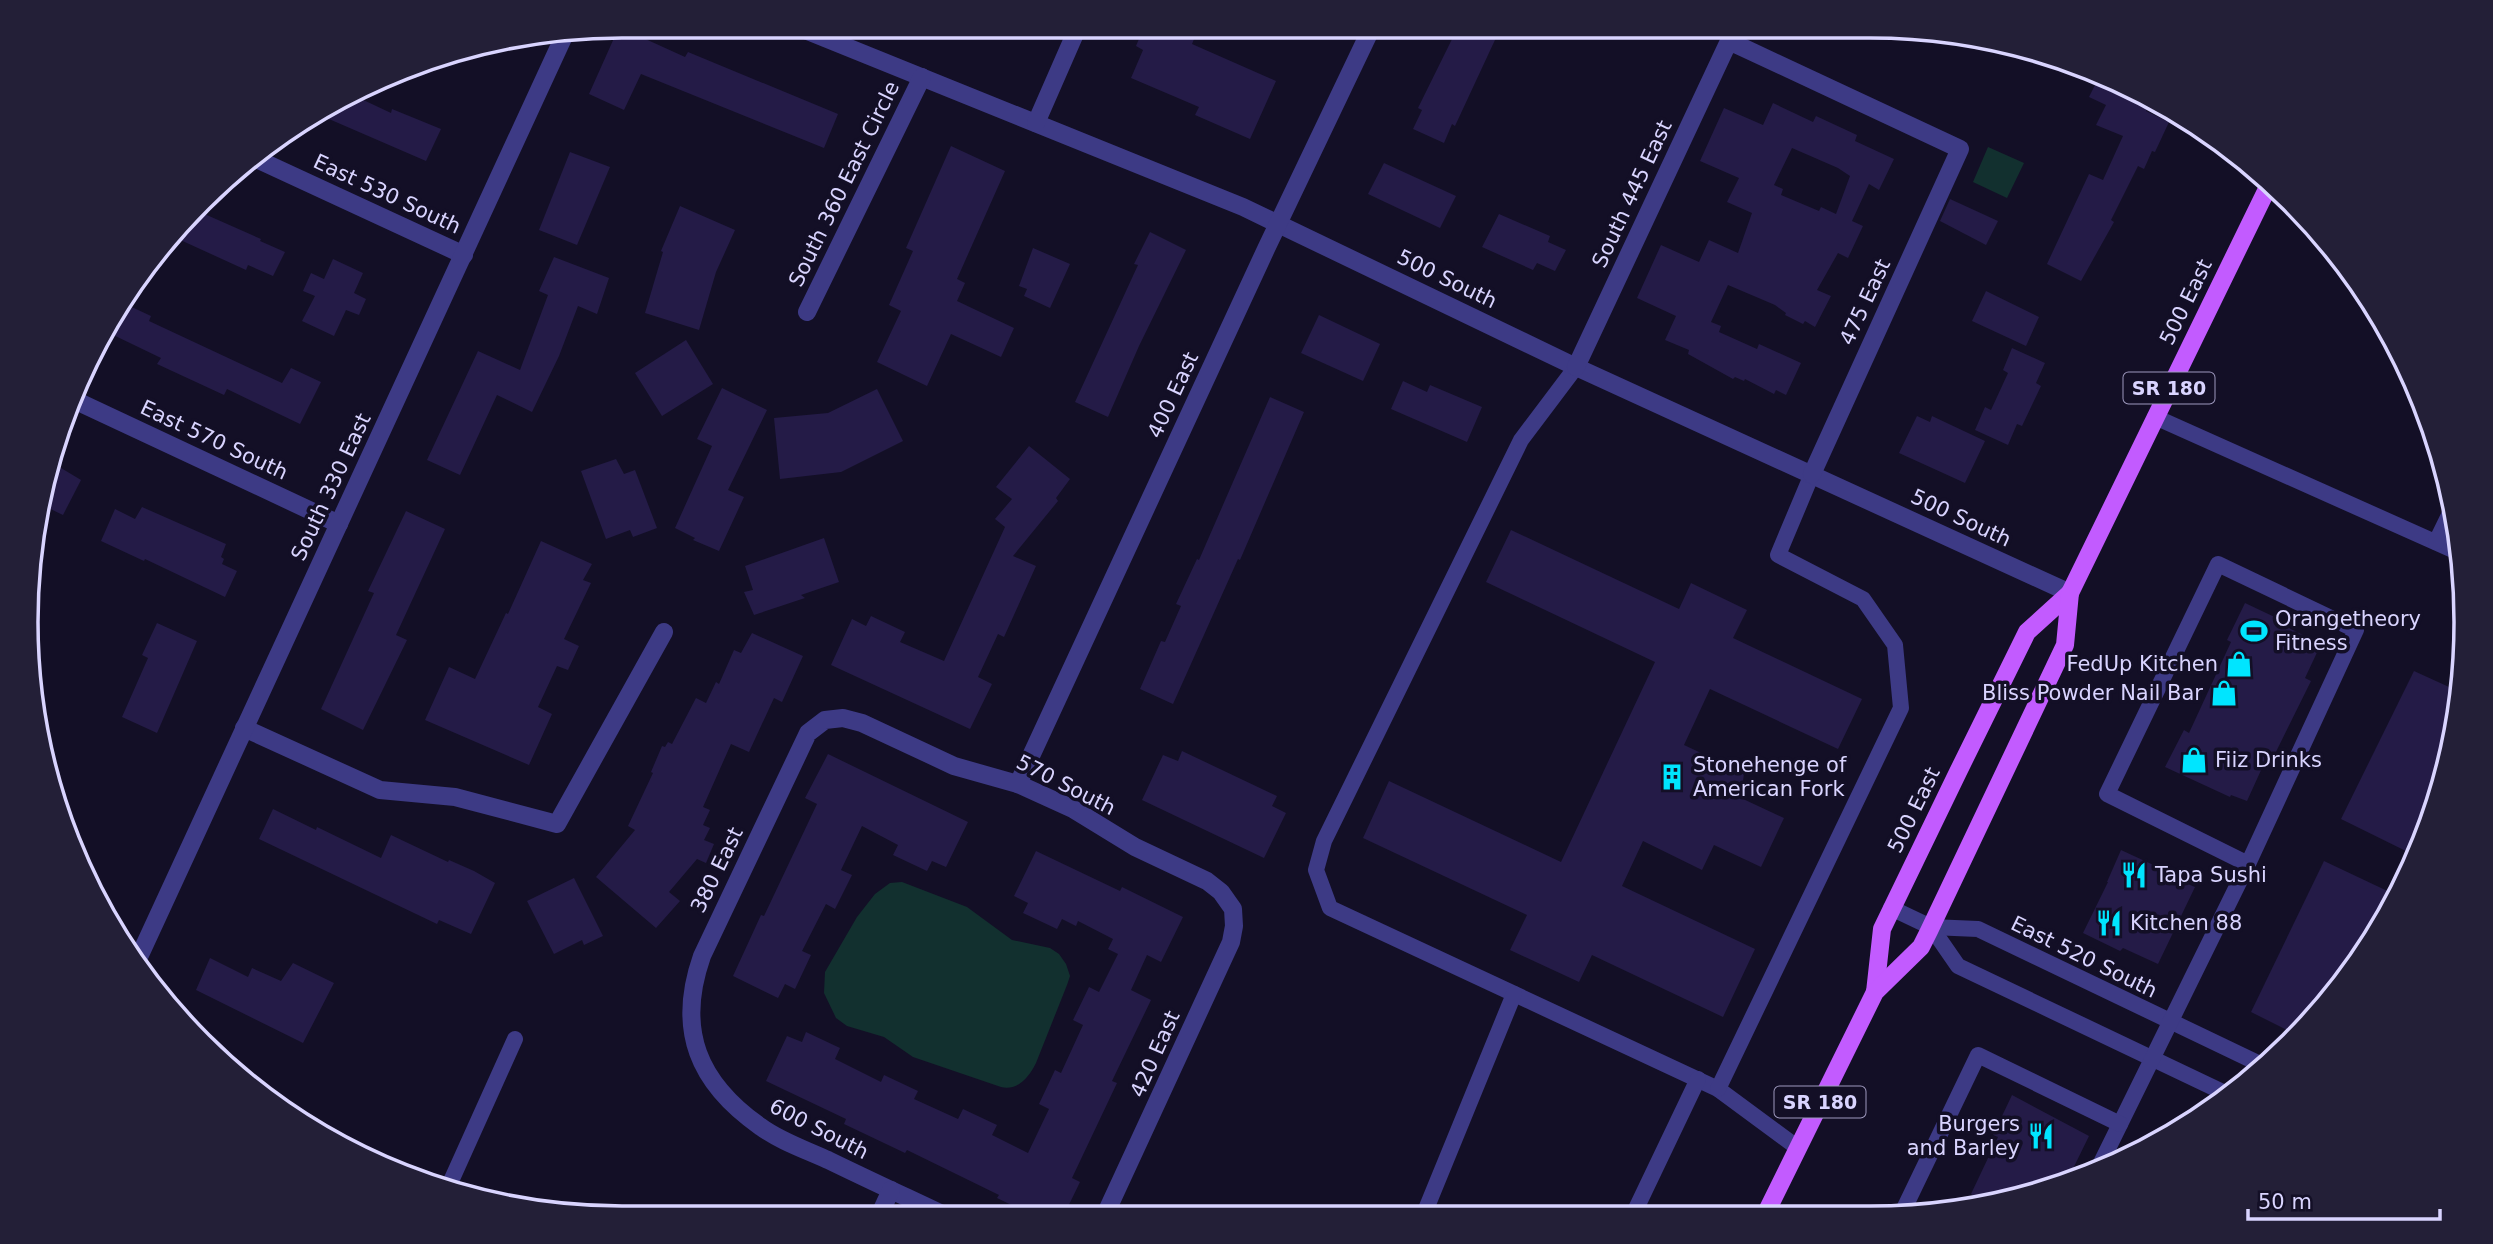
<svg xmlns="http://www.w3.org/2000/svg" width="2493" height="1244" viewBox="0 0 2493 1244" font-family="'DejaVu Sans',sans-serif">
  <rect width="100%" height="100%" fill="#130f26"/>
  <g fill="#12302f">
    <path d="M 1988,147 L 2024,163 L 2007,198 L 1973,182 Z"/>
    <path d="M 902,882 L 967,907 L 1012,940 L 1050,948 L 1059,954 L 1066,964 L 1070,976 L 1067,985 L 1036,1063 C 1029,1077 1018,1091 1001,1087 L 913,1057 L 884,1037 L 847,1026 L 836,1018 L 824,993 L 825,972 L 857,917 L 875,894 L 890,883 Z"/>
  </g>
  <g fill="#241b47" fill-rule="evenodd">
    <path d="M 619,27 L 685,57 L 688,52 L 838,114 L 824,148 L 641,74 L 624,110 L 589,94 Z"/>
    <path d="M 1144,27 L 1199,27 L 1192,44 L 1276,81 L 1250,139 L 1195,115 L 1199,107 L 1131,78 L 1143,50 L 1136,46 Z"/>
    <path d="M 1458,27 L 1501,27 L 1455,126 L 1452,124 L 1444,143 L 1413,129 L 1422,110 L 1418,108 Z"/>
    <path d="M 2100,75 L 2134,88 L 2152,99 L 2146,111 L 2169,122 L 2155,152 L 2152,151 L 2144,169 L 2138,166 L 2111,220 L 2114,222 L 2081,281 L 2047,264 L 2089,174 L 2103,180 L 2123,136 L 2096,125 L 2106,105 L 2089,97 Z"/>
    <path d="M 357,97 L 391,113 L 392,109 L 441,129 L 426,161 L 322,116 Z"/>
    <path d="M 1773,103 L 1813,122 L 1816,116 L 1857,135 L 1855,141 L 1894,159 L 1879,190 L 1869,184 L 1852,221 L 1863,226 L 1848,258 L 1838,253 L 1817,290 L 1831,296 L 1815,327 L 1805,321 L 1803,324 L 1785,315 L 1786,313 L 1775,305 L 1728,285 L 1711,322 L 1721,326 L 1719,332 L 1757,349 L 1759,344 L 1801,363 L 1786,395 L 1776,390 L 1774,394 L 1745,379 L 1744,381 L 1735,377 L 1733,379 L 1688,354 L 1689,350 L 1665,340 L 1676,316 L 1637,298 L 1661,245 L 1699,262 L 1709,240 L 1738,253 L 1752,213 L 1727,202 L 1739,178 L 1700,161 L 1724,108 L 1763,125 ZM 1792,148 L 1838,168 L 1850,176 L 1836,214 L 1821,207 L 1819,211 L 1781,195 L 1783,189 L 1774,185 Z"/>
    <path d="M 951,146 L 1005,171 L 957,279 L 965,283 L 957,301 L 1014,328 L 1001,357 L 951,334 L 927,386 L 877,362 L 901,311 L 889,305 L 913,251 L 906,248 Z"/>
    <path d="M 570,152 L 610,167 L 577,245 L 539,230 Z"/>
    <path d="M 1384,163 L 1456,196 L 1440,228 L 1368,194 Z"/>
    <path d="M 1950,199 L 1998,221 L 1986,245 L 1940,221 Z"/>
    <path d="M 680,206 L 735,230 L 716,272 L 699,330 L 645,313 L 663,252 L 661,251 Z"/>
    <path d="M 200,212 L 261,239 L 260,241 L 285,252 L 273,276 L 248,265 L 246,270 L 176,238 Z"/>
    <path d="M 1499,214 L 1550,236 L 1548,242 L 1566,250 L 1555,271 L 1537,263 L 1533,270 L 1482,247 Z"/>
    <path d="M 1150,232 L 1186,250 L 1139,346 L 1108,417 L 1075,402 L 1138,265 L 1134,264 Z"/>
    <path d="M 1033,248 L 1070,264 L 1050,308 L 1024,296 L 1027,289 L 1019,286 Z"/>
    <path d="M 554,257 L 609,278 L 597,314 L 578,306 L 559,356 L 532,412 L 497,395 L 460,475 L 427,460 L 478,351 L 520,370 L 548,295 L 539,291 Z"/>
    <path d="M 333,259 L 363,273 L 354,293 L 366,299 L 359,315 L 346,310 L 334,336 L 302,321 L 315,296 L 303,291 L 311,273 L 324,279 Z"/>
    <path d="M 1986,291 L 2039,317 L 2026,346 L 1972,321 Z"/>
    <path d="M 121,302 L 151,316 L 149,321 L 282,383 L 291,368 L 321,382 L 300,424 L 227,389 L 224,395 L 157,364 L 161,358 L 105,331 Z"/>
    <path d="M 1319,315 L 1380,344 L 1363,381 L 1301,353 Z"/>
    <path d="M 686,340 L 713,384 L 662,416 L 635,373 Z"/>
    <path d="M 2012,348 L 2045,363 L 2036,383 L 2041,386 L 2022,426 L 2017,424 L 2008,445 L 1975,430 L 1985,407 L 1991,410 L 2008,373 L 2003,370 Z"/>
    <path d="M 1403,381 L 1427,392 L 1430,385 L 1482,407 L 1467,442 L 1391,409 Z"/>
    <path d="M 722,388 L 767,410 L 728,490 L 744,497 L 719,551 L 693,540 L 695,538 L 675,528 L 712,446 L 697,439 Z"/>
    <path d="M 877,389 L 903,441 L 841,472 L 780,479 L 774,418 L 828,413 Z"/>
    <path d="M 1270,397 L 1304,412 L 1240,560 L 1238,559 L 1173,704 L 1140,689 L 1161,641 L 1165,642 L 1181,606 L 1176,604 L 1197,559 L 1199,560 Z"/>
    <path d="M 1917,416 L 1930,422 L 1932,416 L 1985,441 L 1965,483 L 1899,453 Z"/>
    <path d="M 1029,446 L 1070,479 L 1056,498 L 1058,501 L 1013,556 L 1036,566 L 1004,637 L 998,634 L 978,677 L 992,684 L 970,729 L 831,665 L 852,619 L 866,626 L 871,616 L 905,632 L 900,642 L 944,661 L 1005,527 L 995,519 L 1012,499 L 996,487 Z"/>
    <path d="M 616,459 L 624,474 L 635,470 L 657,528 L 633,537 L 630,530 L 606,539 L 581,471 Z"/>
    <path d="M 51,462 L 81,480 L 63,515 L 38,503 Z"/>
    <path d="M 142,507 L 226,544 L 221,557 L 224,559 L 222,564 L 237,571 L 225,597 L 145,559 L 144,561 L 101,541 L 115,509 L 135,519 Z"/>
    <path d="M 406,511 L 445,529 L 396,635 L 407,640 L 363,730 L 321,709 L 374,593 L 368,591 Z"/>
    <path d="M 1511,530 L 1679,609 L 1691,583 L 1747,610 L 1733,638 L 1862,699 L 1838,749 L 1710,689 L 1684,745 L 1744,773 L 1741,798 L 1784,818 L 1761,867 L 1714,845 L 1702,870 L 1643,841 L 1622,886 L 1755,949 L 1723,1017 L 1592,955 L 1579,982 L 1510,950 L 1527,915 L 1363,838 L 1389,781 L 1561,862 L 1655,662 L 1486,582 Z"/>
    <path d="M 824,538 L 839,582 L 801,595 L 805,598 L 754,615 L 744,592 L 753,590 L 745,566 Z"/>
    <path d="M 541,541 L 592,564 L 583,580 L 591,583 L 564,639 L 579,646 L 568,670 L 557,666 L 538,707 L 552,714 L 529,765 L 425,720 L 449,667 L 475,679 L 506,613 L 508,614 Z"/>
    <path d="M 2245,603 L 2283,621 L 2281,624 L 2321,644 L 2305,678 L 2311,681 L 2267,770 L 2262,768 L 2247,801 L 2231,795 L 2230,797 L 2165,767 L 2184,730 L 2189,733 L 2231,642 L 2227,640 Z"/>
    <path d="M 157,623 L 197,641 L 157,733 L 122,717 L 148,658 L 142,655 Z"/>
    <path d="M 752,633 L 803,656 L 782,702 L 774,698 L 749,752 L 731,744 L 703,807 L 710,810 L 703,825 L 710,828 L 704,840 L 714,844 L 706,863 L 697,859 L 669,892 L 680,901 L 656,928 L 596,877 L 635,830 L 628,826 L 653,773 L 651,772 L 662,746 L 665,747 L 668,742 L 672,744 L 696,698 L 706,703 L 716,682 L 719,684 L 734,650 L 741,653 Z"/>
    <path d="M 2414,671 L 2460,692 L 2447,776 L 2416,856 L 2341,819 Z"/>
    <path d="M 1182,751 L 1277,796 L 1272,806 L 1286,813 L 1264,858 L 1142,800 L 1163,755 L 1178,761 Z"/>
    <path d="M 828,754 L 968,822 L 946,867 L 932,861 L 927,871 L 893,855 L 898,845 L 862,826 L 841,870 L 852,875 L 835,909 L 826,904 L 802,951 L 811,955 L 795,989 L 785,984 L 778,998 L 733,976 L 761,915 L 764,916 L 817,804 L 805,798 Z"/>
    <path d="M 273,809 L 316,830 L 317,827 L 381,858 L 391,835 L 448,862 L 449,860 L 474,871 L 495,883 L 471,934 L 439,920 L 437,924 L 259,839 Z"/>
    <path d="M 2121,850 L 2160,868 L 2158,872 L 2195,887 L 2158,964 L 2123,948 L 2120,951 L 2083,933 L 2108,882 L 2107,882 Z"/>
    <path d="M 1036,851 L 1120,891 L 1122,887 L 1183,917 L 1161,962 L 1147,955 L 1131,990 L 1151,1000 L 1112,1081 L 1117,1083 L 1072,1178 L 1080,1182 L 1064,1215 L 1032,1215 L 997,1198 L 999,1195 L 907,1150 L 905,1153 L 844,1124 L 846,1119 L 766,1081 L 787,1036 L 802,1042 L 806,1032 L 840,1048 L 835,1059 L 881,1082 L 884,1075 L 918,1091 L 914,1099 L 958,1119 L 963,1109 L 997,1125 L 992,1135 L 1028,1153 L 1049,1109 L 1039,1104 L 1055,1070 L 1061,1073 L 1083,1025 L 1073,1020 L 1089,987 L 1099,992 L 1118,954 L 1108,949 L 1113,939 L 1078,921 L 1076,926 L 1062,919 L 1057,929 L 1023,913 L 1028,903 L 1014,896 Z"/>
    <path d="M 2324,861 L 2398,896 L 2319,1014 L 2297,1035 L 2251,1012 Z"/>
    <path d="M 574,878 L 603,936 L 584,945 L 582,940 L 554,954 L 527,901 Z"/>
    <path d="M 210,958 L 248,977 L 252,968 L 281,981 L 293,963 L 334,983 L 303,1043 L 196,990 Z"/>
    <path d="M 2012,1095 L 2089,1136 L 2067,1181 L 1969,1207 L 1974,1196 L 1971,1194 L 1998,1137 L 1993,1135 Z"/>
  </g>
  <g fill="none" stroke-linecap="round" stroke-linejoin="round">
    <g stroke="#3d3a85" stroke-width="16">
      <path d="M 1576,367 L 1521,440 L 1324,841 L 1316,870 L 1330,908 L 1718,1089 L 1798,1148"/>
      <path d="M 2155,417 L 2455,551 L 2462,567"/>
      <path d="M 2436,542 L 2453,507"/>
      <path d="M 1891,908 L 1931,927 L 1978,929 L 2264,1066"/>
      <path d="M 1931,927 L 1958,966 L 2231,1096"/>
      <path d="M 1718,1089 L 1901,708 L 1895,645 L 1863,599 L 1778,555 L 1812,474"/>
      <path d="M 2096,1173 L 2248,864 L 2356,630 L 2218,564 L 2107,794 L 2248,864"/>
      <path d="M 447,1190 L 515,1039"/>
      <path d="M 1634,1213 L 1698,1079"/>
      <path d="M 1902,1213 L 1978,1055 L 2120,1124"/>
      <path d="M 1424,1214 L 1514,994"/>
    </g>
    <g stroke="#3d3a85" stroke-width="18">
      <path d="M 795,26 L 1243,207 L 1576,367 L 2070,593"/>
      <path d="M 1036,123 L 1078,27"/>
      <path d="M 252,157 L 464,255"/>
      <path d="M 807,312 L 922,77"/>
      <path d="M 1576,367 L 1729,41 L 1960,149 L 1812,474"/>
      <path d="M 70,398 L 339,524"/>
      <path d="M 244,728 L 380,790 L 455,797 L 557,824 L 664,632"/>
      <path d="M 1018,784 L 1266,249 L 1372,27"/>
      <path d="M 139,957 L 564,36"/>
      <path d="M 944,1215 C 906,1197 867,1179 828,1160 C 806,1150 780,1141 761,1127 C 698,1083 676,1030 702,956 L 808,733 L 825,720 L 843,718 L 862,723 L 954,766 L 1018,784 L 1073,809 L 1135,847 L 1207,881 L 1221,892 L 1233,909 L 1234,926 L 1231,942 L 1105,1215"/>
      <path d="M 879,1216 L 891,1190"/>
    </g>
    <g stroke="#c25bff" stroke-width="18">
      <path d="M 1875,992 L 1882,929 L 1958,772 L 2027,632 L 2070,593"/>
      <path d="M 1766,1213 L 1875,992 L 1921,947 L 1929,931 L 2065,645 L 2070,593 L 2270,183"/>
    </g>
  </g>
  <defs>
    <g id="stadium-bare" transform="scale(2.1)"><path d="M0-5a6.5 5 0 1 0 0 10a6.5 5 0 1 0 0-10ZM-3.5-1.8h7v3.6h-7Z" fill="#00e5ff" stroke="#130f26" stroke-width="2.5" paint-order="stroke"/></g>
    <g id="shop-bare" transform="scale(2.1)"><path d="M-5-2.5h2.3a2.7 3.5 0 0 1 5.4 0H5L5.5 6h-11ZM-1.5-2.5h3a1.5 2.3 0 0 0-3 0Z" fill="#00e5ff" stroke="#130f26" stroke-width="2.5" paint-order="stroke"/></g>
    <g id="building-bare" transform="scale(2.1)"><path d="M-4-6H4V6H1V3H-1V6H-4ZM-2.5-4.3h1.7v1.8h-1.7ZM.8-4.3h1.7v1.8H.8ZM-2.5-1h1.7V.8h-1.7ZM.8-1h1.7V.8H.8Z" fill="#00e5ff" stroke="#130f26" stroke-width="2.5" paint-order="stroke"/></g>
    <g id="restaurant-bare" transform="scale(2.1)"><path d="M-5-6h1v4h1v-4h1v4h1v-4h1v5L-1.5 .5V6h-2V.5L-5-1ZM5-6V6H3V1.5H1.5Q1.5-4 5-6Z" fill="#00e5ff" stroke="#130f26" stroke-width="2.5" paint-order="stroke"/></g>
  </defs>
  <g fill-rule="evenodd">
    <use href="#stadium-bare" x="2254" y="631"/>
    <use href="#shop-bare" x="2239" y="664"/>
    <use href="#shop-bare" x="2224" y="693"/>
    <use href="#shop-bare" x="2194" y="760"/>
    <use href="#building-bare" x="1672" y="777"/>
    <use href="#restaurant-bare" x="2134" y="875"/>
    <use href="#restaurant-bare" x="2109" y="923"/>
    <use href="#restaurant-bare" x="2041" y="1136"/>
  </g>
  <g text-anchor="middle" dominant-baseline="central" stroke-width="7" stroke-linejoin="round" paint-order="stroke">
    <g fill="#130f26" stroke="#9e99be" stroke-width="2">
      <rect x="2123.5" y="372.5" width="91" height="31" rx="5"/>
      <rect x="1774.5" y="1086.5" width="91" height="31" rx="5"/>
    </g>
    <g font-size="19" font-weight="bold" fill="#d9d4ff">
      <text x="2169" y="388">SR 180</text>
      <text x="1820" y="1102">SR 180</text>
    </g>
    <g font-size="21" fill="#d9d4ff" stroke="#130f26">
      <text transform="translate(844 184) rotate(-64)">South 360 East Circle</text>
      <text transform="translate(387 194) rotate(25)">East 530 South</text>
      <text transform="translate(1632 194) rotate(-65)">South 445 East</text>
      <text transform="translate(1447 279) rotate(26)">500 South</text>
      <text transform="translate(1865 302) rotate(-65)">475 East</text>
      <text transform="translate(2186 302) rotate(-64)">500 East</text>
      <text transform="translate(1173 395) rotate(-65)">400 East</text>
      <text transform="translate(214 440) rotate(25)">East 570 South</text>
      <text transform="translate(331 487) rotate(-65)">South 330 East</text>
      <text transform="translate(1961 518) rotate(25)">500 South</text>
      <text transform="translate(1066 785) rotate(27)">570 South</text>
      <text transform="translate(1914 810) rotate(-64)">500 East</text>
      <text transform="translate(717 870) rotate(-64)">380 East</text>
      <text transform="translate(2084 957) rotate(26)">East 520 South</text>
      <text transform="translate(1155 1054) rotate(-66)">420 East</text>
      <text transform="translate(819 1129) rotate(27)">600 South</text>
    </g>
    <g font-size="21" fill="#d9d4ff" stroke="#130f26" text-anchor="start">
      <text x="2275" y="619">Orangetheory<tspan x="2275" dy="24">Fitness</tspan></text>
      <text x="2218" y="664" text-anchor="end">FedUp Kitchen</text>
      <text x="2203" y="693" text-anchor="end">Bliss Powder Nail Bar</text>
      <text x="2215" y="760">Fiiz Drinks</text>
      <text x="1693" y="765">Stonehenge of<tspan x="1693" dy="24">American Fork</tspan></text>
      <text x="2155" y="875">Tapa Sushi</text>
      <text x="2130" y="923">Kitchen 88</text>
      <text x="2020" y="1124" text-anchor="end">Burgers<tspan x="2020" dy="24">and Barley</tspan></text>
    </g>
  </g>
  <path d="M0 0H2493V1244H0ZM622 38H1870A584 584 0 0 1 2454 622V622A584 584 0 0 1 1870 1206H622A584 584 0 0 1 38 622V622A584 584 0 0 1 622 38Z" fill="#231f37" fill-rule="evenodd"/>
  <path fill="none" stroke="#d9d4ff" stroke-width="3.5" d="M622 38H1870A584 584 0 0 1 2454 622V622A584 584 0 0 1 1870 1206H622A584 584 0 0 1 38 622V622A584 584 0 0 1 622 38Z"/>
  <path d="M2248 1209v10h192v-10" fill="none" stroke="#d9d4ff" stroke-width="3.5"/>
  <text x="2258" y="1209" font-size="21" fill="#d9d4ff" stroke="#130f26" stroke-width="5" paint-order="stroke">50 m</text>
</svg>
